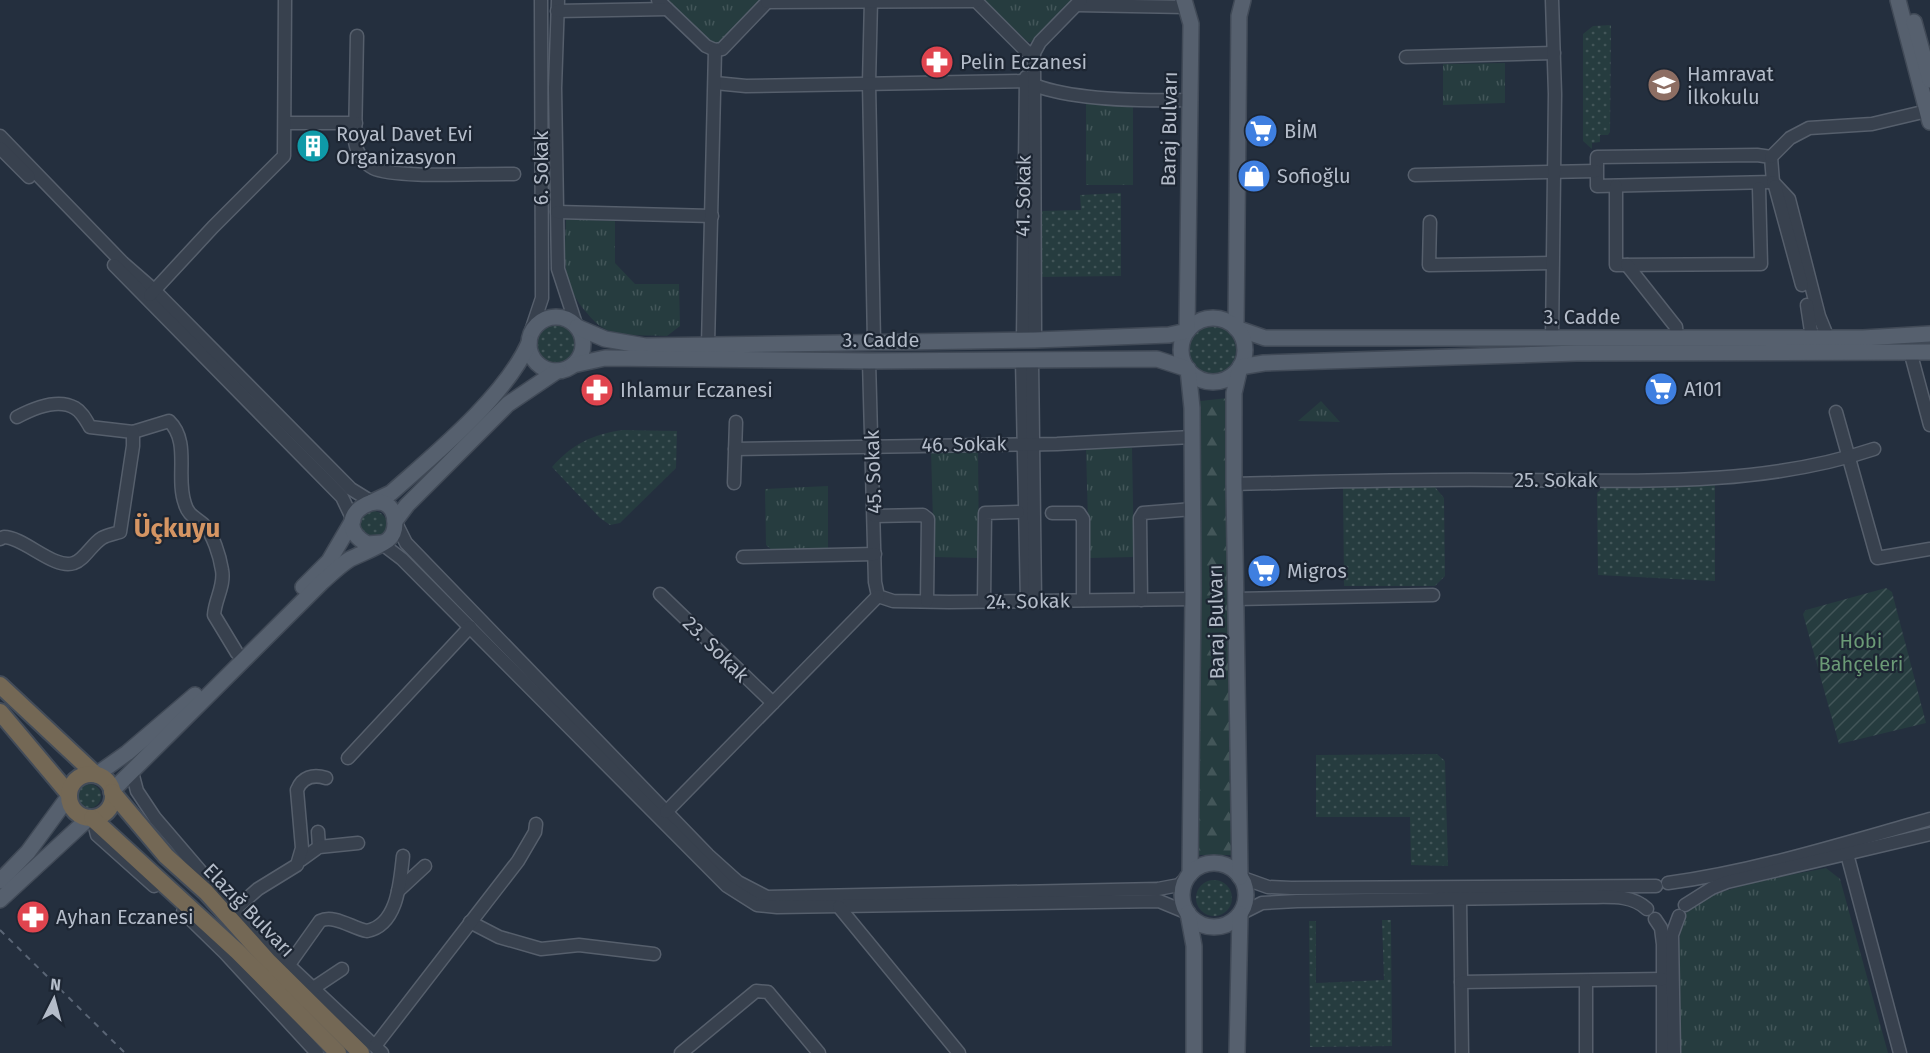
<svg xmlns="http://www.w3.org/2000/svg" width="1930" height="1053" viewBox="0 0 1930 1053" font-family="'Fira Sans',sans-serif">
  <defs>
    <pattern id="grass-dots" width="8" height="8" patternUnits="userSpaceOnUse" patternTransform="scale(1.5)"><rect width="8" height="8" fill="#263c3f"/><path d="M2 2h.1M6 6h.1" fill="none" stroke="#435659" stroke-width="1.8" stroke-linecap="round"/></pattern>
    <pattern id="forest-firs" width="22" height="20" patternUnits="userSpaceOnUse" patternTransform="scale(1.5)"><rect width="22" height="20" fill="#263c3f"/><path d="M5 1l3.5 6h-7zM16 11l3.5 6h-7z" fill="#435659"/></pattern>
    <pattern id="park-tufts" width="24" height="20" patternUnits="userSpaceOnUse" patternTransform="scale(1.5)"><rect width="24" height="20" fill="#263c3f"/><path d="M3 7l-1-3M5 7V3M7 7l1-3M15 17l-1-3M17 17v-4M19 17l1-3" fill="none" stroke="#435659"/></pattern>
    <pattern id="garden-furrows" width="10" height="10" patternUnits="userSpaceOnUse" patternTransform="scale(1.5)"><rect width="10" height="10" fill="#263c3f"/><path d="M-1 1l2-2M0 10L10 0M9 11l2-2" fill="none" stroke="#435659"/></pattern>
  </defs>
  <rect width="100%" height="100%" fill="#242f3e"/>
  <g fill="url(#grass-dots)">
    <path d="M 1611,25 L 1610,132 L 1608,135 L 1600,135 L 1600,142 L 1592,143 L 1592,149 L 1583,141 L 1583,34 L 1593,26 Z"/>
    <path d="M 1121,193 L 1121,276 L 1040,277 L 1039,211 L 1081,210 L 1080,195 Z"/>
    <circle cx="556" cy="344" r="21"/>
    <circle cx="1212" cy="350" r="24"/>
    <path d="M 623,430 L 677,431 L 676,468 L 620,523 L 610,525 L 600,518 L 552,467 C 572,444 593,434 623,430 Z"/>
    <path d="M 1608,483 L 1715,483 L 1715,581 L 1598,575 L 1597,493 Z"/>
    <path d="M 1343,487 L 1435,487 L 1444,498 L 1445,576 L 1435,586 L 1344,586 Z"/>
    <circle cx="373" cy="525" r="14"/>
    <path d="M 1437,754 L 1445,761 L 1448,866 L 1411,865 L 1410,817 L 1316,817 L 1316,755 Z"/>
    <circle cx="89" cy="796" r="12"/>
    <circle cx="1214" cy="898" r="18"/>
    <path d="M 1382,920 L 1391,920 L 1392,1046 L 1310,1047 L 1309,921 L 1316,921 L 1316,983 L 1384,980 Z"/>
  </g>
  <path fill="url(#forest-firs)" d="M 1228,398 L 1233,855 L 1199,855 L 1200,401 Z"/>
  <g fill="url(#park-tufts)">
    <path d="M 665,0 L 764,0 L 726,40 L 714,47 Z"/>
    <path d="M 983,0 L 1075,0 L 1033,42 L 1028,42 Z"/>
    <path d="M 1505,63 L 1505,103 L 1443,105 L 1443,64 Z"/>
    <path d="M 1086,101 L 1133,102 L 1133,185 L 1086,185 Z"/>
    <path d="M 566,219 L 615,221 L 615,263 L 635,284 L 679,284 L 680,326 L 667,336 C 648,335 625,337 607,330 C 599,327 591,318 586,312 C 560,282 565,257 566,219 Z"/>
    <path d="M 1321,401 L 1340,422 L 1298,421 Z"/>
    <path d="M 1132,448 L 1134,557 L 1089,558 L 1086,449 Z"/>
    <path d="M 931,450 L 978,450 L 979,558 L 934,557 Z"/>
    <path d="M 828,486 L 828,551 L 773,551 L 766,545 L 765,489 Z"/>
    <path d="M 1826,868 L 1840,879 L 1888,1053 L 1679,1053 C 1679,1027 1673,928 1687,912 C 1708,887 1793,875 1826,868 Z"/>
  </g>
  <path fill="url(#garden-furrows)" d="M 1886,588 L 1892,592 L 1926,723 L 1839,744 L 1803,614 L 1806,610 Z"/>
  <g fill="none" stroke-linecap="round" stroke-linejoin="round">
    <g stroke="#565f6c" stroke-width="15">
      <g id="minor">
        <path d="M 558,0 L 555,88 L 558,269 L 577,327"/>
        <path d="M 658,0 L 706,46 L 715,50 L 722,49 L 769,0"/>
        <path d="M 871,0 L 869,83 L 874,342"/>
        <path d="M 975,0 L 1027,52 L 1034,53"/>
        <path d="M 767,2 L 977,1"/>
        <path d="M 1077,5 L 1186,7"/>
        <path d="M 557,11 L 667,9"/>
        <path d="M 357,36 L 355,142 C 357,153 362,162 373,168 C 396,179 483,173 514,174"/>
        <path d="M 1406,57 L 1554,53"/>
        <path d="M 715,83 L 746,86 L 1025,81 C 1064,101 1146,101 1190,100"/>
        <path d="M 286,123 L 356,123"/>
        <path d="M 0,136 L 123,263 L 154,290 L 351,489 L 372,502"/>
        <path d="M 0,148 L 29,177"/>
        <path d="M 1757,155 L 1771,157 L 1773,182 L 1597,186 L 1597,157 Z"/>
        <path d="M 1771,157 L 1790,138 L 1809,128 L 1872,124 L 1927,111"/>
        <path d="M 1415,175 L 1596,171"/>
        <path d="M 1773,182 L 1789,199 L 1819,316 L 1828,338"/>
        <path d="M 1616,186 L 1616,265 L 1761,264 L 1759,188"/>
        <path d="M 1775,186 L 1802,285"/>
        <path d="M 557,212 L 712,216"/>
        <path d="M 1430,222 L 1429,265 L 1552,263"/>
        <path d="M 114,265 L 342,497 L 353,520"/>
        <path d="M 1627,265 L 1676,327 L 1677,338"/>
        <path d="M 150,295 L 213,227 L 284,156 L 285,0"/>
        <path d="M 1807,305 L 1812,338"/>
        <path d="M 530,334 L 542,298 L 541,0"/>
        <path d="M 1552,338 L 1555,94 L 1552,0"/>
        <path d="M 1023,340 L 1026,77"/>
        <path d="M 1035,340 L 1034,53 L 1040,42 L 1081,0"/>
        <path d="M 708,345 L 715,50"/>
        <path d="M 1910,351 L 1930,425"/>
        <path d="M 1022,360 L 1027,601"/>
        <path d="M 1032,360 L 1035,600"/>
        <path d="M 869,361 L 875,582 L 878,596 L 893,601 L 949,602 L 1193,599"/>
        <path d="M 1836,412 L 1877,558 L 1930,549"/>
        <path d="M 17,417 C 32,409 58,398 75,408 C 82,412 86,420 90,427 L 133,432 L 169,421 C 191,442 175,477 185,504 C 188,515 195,517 203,524 C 213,533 220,557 222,570 C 225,586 215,599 214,615 L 237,653"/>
        <path d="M 735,449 L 1057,444 L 1192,437"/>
        <path d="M 734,483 L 736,422"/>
        <path d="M 1234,484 C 1322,482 1411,479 1499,480 C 1623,480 1755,489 1874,449"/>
        <path d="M 1052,513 L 1079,513 L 1083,519 L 1083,600"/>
        <path d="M 875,516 L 923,515 L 928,519 L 927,601"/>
        <path d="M 395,521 L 406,543 L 708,855 L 738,882 L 767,897 L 1158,889 L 1179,885 L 1190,874"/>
        <path d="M 0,539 L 4,537 C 24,537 54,570 74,563 C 84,560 92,544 102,538 C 107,535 114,534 120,532 L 133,446 L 133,432"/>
        <path d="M 381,543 L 402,559 L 727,886 L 757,905 L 777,907 L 1159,901 L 1188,913"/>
        <path d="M 743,557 L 875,554"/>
        <path d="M 660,594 L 773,703"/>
        <path d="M 1236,599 L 1433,595"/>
        <path d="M 1141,600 L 1140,518 L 1143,513 L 1193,509"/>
        <path d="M 984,601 L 985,513 L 1018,512"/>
        <path d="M 348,758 L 470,627"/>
        <path d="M 132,772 L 137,791 L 155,818 L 251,930 L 382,1053"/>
        <path d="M 666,812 L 878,596"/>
        <path d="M 93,819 L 97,835 L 154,886"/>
        <path d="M 318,832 L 319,847"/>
        <path d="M 1847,854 L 1900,1053"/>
        <path d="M 301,860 L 319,847 L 358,843"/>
        <path d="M 1240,877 L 1268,887 L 1291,888 L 1656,886"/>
        <path d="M 1668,883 C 1757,871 1844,843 1930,819"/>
        <path d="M 398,891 L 425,866"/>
        <path d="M 1460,899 L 1462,1053"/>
        <path d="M 1685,905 L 1712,888 L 1727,882 L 1930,834"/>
        <path d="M 839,907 L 959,1053"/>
        <path d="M 234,910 L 258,889 L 297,865 L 302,848 L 297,790 C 302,777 313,774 326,778"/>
        <path d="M 183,912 L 225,953 L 317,1053"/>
        <path d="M 1240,914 L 1262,903 L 1297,901 L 1587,897 C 1608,897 1631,894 1647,909"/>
        <path d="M 1655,919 L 1661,928 L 1663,944 L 1663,1053"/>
        <path d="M 470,922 L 499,937 L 541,949 L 579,945 L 654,954"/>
        <path d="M 288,966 L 320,921 C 334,914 352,928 367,931 C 398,925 400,882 403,856"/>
        <path d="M 1461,982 L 1663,979"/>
        <path d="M 312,989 L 342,969"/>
        <path d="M 375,1046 L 518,861 L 535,832 L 536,824"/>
        <path d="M 681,1053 L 756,991 L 768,992 L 819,1053"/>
        <path d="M 1586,1053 L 1586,981"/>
        <path d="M 1674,1053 L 1672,935 L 1679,916"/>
      </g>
    </g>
    <g stroke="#414a57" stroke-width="18">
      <g id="major">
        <path d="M 1243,0 L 1239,16 L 1236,328 L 1265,338 L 1863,338 L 1930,334"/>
        <path d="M 1898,0 L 1930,122"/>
        <path d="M 1914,22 L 1930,80"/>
        <circle cx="556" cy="344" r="27"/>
        <circle cx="1213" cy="350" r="32"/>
        <path d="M 577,327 L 605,339 L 645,346 L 1035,340 L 1169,335 L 1187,331 L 1191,24 L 1184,0"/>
        <path d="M 573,365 L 605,358 L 869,361 L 1157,359 L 1188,369 L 1192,408 L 1193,592 L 1190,874"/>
        <path d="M 372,502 L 391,493 C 435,454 505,397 529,343"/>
        <path d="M 395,521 L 407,505 L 508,404 L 557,371"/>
        <path d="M 303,587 L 329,561 L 353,520"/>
        <path d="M 96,775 L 127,753 L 195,695"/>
        <path d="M 112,791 L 321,583 C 330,575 340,565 350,559 C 362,553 377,548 388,540 C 393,536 395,529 395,523 C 394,477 321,517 367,544 L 381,543"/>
        <circle cx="1214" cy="895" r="32"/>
        <path d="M 1240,877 L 1234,484 L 1234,393 L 1240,367 L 1264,363 L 1577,353 L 1930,352"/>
        <path d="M 0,881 L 28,852 L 69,796"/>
        <path d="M 0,900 L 90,817"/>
        <path d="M 1188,913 L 1194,946 L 1194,1053"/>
        <path d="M 1237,1053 L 1240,914"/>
      </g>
    </g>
    <g stroke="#434c59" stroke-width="20">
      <g id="highway">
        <path d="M 0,685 L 95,774"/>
        <path d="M 0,712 L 69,794"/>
        <circle cx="91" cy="796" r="22"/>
        <path d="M 112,792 L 166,856 L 206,892 L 269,962 L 361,1053"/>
        <path d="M 92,818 L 238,952 L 338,1053"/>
      </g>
    </g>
    <use href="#minor" stroke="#38414e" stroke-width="12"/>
    <use href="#major" stroke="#56606e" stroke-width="15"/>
    <use href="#highway" stroke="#746855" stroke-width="16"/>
    <path stroke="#5a6575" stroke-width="2" stroke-dasharray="6 6" stroke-linecap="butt" d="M 0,930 L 125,1053"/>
  </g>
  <defs>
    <g id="pharmacy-disc" transform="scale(1.725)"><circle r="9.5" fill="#e0444e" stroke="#1d2633"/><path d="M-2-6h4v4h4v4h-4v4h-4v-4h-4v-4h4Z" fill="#fff"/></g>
    <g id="school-disc" transform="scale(1.725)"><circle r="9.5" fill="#8d6e63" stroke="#1d2633"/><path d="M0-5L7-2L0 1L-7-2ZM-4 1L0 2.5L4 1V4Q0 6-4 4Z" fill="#fff"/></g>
    <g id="supermarket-disc" transform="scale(1.725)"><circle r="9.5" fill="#3f7fe0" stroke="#1d2633"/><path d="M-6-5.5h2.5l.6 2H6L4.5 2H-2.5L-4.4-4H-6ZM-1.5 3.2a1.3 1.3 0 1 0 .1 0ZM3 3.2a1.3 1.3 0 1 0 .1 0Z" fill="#fff"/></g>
    <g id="building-disc" transform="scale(1.725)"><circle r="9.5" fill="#0f9aa8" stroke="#1d2633"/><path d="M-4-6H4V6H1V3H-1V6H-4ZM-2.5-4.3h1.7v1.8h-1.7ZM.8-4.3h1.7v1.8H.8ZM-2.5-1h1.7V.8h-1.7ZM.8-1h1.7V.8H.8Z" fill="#fff"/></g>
    <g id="shop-disc" transform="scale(1.725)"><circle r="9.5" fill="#3f7fe0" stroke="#1d2633"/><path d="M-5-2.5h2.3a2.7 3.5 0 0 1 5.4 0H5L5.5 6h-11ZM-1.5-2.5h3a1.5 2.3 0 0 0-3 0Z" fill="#fff"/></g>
  </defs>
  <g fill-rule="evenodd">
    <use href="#pharmacy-disc" x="937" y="62"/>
    <use href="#school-disc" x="1664" y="85"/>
    <use href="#supermarket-disc" x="1261" y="131"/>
    <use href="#building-disc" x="313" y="146"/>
    <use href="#shop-disc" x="1254" y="176"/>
    <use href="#supermarket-disc" x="1661" y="389"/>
    <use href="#pharmacy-disc" x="597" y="390"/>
    <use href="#supermarket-disc" x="1264" y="571"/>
    <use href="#pharmacy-disc" x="33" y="917"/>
  </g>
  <g text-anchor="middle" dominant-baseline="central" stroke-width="4.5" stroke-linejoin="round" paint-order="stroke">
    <g font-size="20" fill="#b4bcc9" stroke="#1d2633" text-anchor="start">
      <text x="960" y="62">Pelin Eczanesi</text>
      <text x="1687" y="74">Hamravat<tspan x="1687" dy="23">İlkokulu</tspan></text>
      <text x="1284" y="131">BİM</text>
      <text x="336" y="134">Royal Davet Evi<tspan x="336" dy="23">Organizasyon</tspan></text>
      <text x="1277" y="176">Sofioğlu</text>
      <text x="1684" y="389">A101</text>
      <text x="620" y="390">Ihlamur Eczanesi</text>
      <text x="1287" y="571">Migros</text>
      <text x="56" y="917">Ayhan Eczanesi</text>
    </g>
    <g font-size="20" fill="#b4bcc9" stroke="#1d2633">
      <text transform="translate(1169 129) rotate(-89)">Baraj Bulvarı</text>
      <text transform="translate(541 168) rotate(-90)">6. Sokak</text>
      <text transform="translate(1023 196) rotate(-89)">41. Sokak</text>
      <text x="1582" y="317">3. Cadde</text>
      <text x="881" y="340">3. Cadde</text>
      <text transform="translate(964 444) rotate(-1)">46. Sokak</text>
      <text transform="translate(873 472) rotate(-92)">45. Sokak</text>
      <text x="1556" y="480">25. Sokak</text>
      <text transform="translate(1028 601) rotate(-1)">24. Sokak</text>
      <text transform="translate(1216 622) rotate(-91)">Baraj Bulvarı</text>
      <text transform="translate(716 649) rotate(45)">23. Sokak</text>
      <text transform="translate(249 910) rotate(46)">Elazığ Bulvarı</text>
    </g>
    <g font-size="20" fill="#6b9a76" stroke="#1d2633">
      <text x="1861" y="641">Hobi<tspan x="1861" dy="23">Bahçeleri</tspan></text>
    </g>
    <g font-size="26" font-weight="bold" fill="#d59563" stroke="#1d2633">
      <text x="177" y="528">Üçkuyu</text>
    </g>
  </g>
  <g transform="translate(54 999) rotate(6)" stroke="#1d2633" stroke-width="4.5" paint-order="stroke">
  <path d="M0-4.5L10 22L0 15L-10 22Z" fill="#b4bcc9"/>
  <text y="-9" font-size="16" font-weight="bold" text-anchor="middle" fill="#b4bcc9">N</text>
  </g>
</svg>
